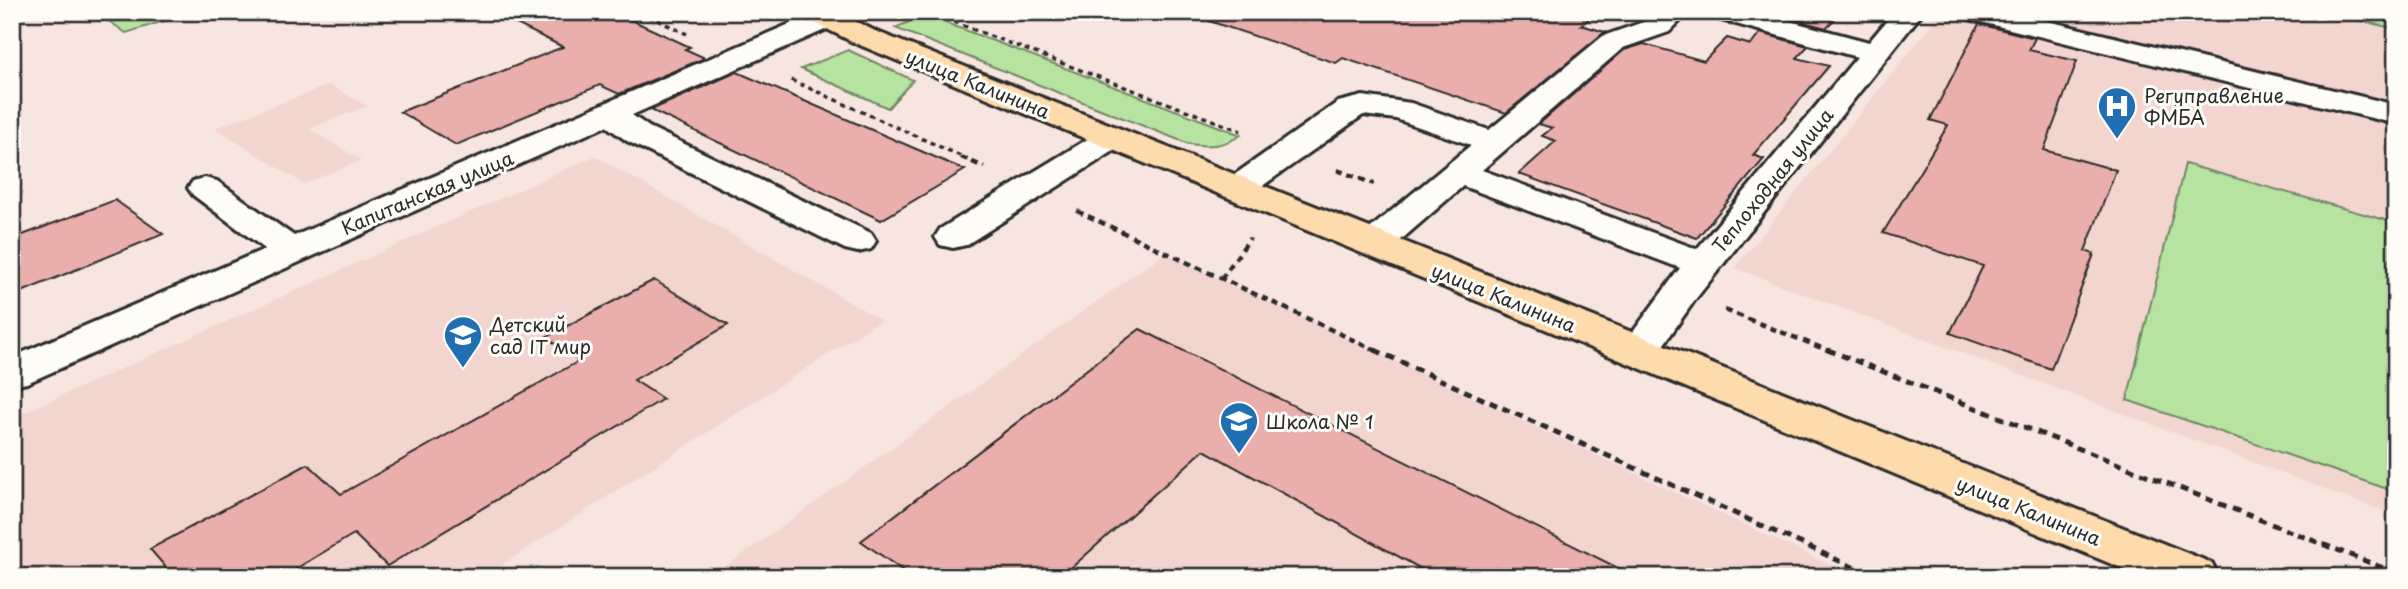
<svg xmlns="http://www.w3.org/2000/svg" width="2408" height="589" viewBox="0 0 2408 589" font-family="'Playpen Sans',sans-serif">
  <rect width="100%" height="100%" fill="#f7e5e0"/>
  <filter id="ink" filterUnits="userSpaceOnUse"><feTurbulence type="fractalNoise" baseFrequency=".0143" numOctaves="2"/><feDisplacementMap in="SourceGraphic" scale="14" xChannelSelector="R" yChannelSelector="G"/><feConvolveMatrix kernelMatrix="1 2 1 2 8 2 1 2 1" color-interpolation-filters="sRGB"/></filter>
  <g filter="url(#ink)">
    <g fill="#f3d5d0">
      <path d="M 1942,12 L 2396,12 L 2396,516 L 1735,268 Z"/>
      <path d="M 329,85 L 367,106 L 309,129 L 361,160 L 304,184 L 215,128 Z"/>
      <path d="M 595,156 L 881,320 L 483,577 L 12,577 L 12,418 Z"/>
      <path d="M 1165,253 L 1856,577 L 711,577 Z"/>
    </g>
    <g fill="#b7e3a0" stroke="#718766" stroke-width="2">
      <path d="M 96,12 L 193,12 L 126,33 Z"/>
      <path d="M 2323,12 L 2396,12 L 2396,29 Z"/>
      <path d="M 925,15 L 1241,135 C 1224,146 1209,147 1189,144 L 895,28 Z"/>
      <path d="M 848,50 L 913,80 L 888,108 L 801,69 Z"/>
      <path d="M 2185,164 L 2396,223 L 2396,492 L 2127,400 Z"/>
    </g>
    <g fill="#eaafac" stroke="#2b2b2b" stroke-width="2">
      <path d="M 492,12 L 614,12 L 690,47 L 685,49 L 705,58 L 619,94 L 600,85 L 456,145 L 400,112 L 563,47 Z"/>
      <path d="M 1210,12 L 1598,12 L 1581,25 L 1605,32 L 1506,113 L 1343,58 L 1336,63 L 1209,21 Z"/>
      <path d="M 1778,12 L 1841,12 L 1826,28 L 1776,15 Z"/>
      <path d="M 1979,24 L 2035,38 L 2029,50 L 2077,61 L 2044,150 L 2116,170 L 2085,251 L 2094,254 L 2051,369 L 1950,333 L 1983,266 L 1883,233 L 1948,125 L 1930,120 Z"/>
      <path d="M 1760,33 L 1808,46 L 1797,58 L 1829,66 L 1753,155 L 1764,159 L 1697,238 L 1519,174 L 1556,141 L 1542,136 L 1552,128 L 1539,124 L 1624,50 L 1644,44 L 1704,61 L 1727,38 L 1751,45 Z"/>
      <path d="M 737,72 L 965,170 L 881,220 L 651,110 Z"/>
      <path d="M 115,200 L 163,234 L 12,296 L 12,239 Z"/>
      <path d="M 654,280 L 728,325 L 634,380 L 663,399 L 387,566 L 354,534 L 282,577 L 174,577 L 150,549 L 308,464 L 341,494 L 579,361 L 546,337 Z"/>
      <path d="M 1140,329 L 1636,577 L 1436,577 L 1204,450 L 1061,577 L 912,577 L 861,541 Z"/>
    </g>
    <g fill="none" stroke-linecap="round" stroke-linejoin="round">
      <g stroke="#2b2b2b" stroke-width="6">
        <g id="minor">
          <path d="M 818,12 L 856,12 L 852,18 L 632,115 L 649,127 L 871,233 L 876,241 L 871,249 L 858,252 L 845,249 L 627,141 L 606,126 L 27,383 L 12,386 L 12,357 L 265,249 L 193,195 L 188,188 L 193,181 L 205,178 L 217,181 L 294,236 Z"/>
          <path d="M 1658,12 L 1689,12 L 1669,32 L 1623,48 L 1482,170 L 1697,249 L 1857,57 L 1714,18 L 1710,12 L 1756,12 L 1869,42 L 1894,12 L 1923,12 L 1694,301 L 1653,360 L 1639,364 L 1625,360 L 1619,351 L 1680,268 L 1463,186 L 1387,252 L 1374,255 L 1361,252 L 1356,244 L 1361,236 L 1471,145 L 1396,119 L 1363,115 L 1248,196 L 1236,199 L 1224,196 L 1219,189 L 1224,182 L 1338,102 L 1363,96 L 1411,103 L 1489,130 L 1603,36 L 1649,20 Z"/>
          <path d="M 1961,12 L 2010,12 L 2396,105 L 2396,124 L 1965,18 Z"/>
          <path d="M 1112,128 L 1123,131 L 1128,138 L 1123,145 L 966,245 L 953,248 L 940,245 L 935,237 L 940,229 L 1101,131 Z"/>
        </g>
      </g>
      <g stroke="#2b2b2b" stroke-width="6">
        <path id="major" d="M 801,12 L 837,12 L 875,31 L 2212,563 L 2219,577 L 2143,577 L 855,43 L 805,18 Z"/>
      </g>
      <g stroke="#2b2b2b" stroke-width="3.5" stroke-dasharray="5 4.5" stroke-linecap="butt">
        <path d="M 640,12 L 687,34"/>
        <path d="M 927,12 L 1241,131"/>
        <path d="M 791,80 L 965,158"/>
      </g>
      <g stroke="#2b2b2b" stroke-width="4.5" stroke-dasharray="7 5" stroke-linecap="butt">
        <path d="M 961,157 L 984,167"/>
        <path d="M 1337,170 L 1374,184"/>
        <path d="M 1077,211 L 1379,352"/>
        <path d="M 1221,279 L 1250,238"/>
        <path d="M 1725,310 L 1832,352"/>
      </g>
      <g stroke="#2b2b2b" stroke-width="5" stroke-dasharray="8 6" stroke-linecap="butt">
        <path d="M 1375,350 L 1875,577"/>
        <path d="M 1828,350 L 2396,573"/>
      </g>
      <use href="#minor" fill="#fdfcf7" fill-rule="evenodd"/>
      <use href="#major" fill="#fedbac" fill-rule="evenodd"/>
    </g>
  </g>
  <defs>
    <g id="hospital-pin" transform="scale(2.0125)"><path d="M0 17L-7.5 6A9.5 9.5 0 1 1 7.5 6Z" fill="#1f6fb2" stroke="#fdfcf7"/><path d="M-5-5h3v3.5h4V-5h3V5h-3V1.5h-4V5h-3Z" fill="#fff"/></g>
    <g id="school-pin" transform="scale(2.0125)"><path d="M0 17L-7.5 6A9.5 9.5 0 1 1 7.5 6Z" fill="#1f6fb2" stroke="#fdfcf7"/><path d="M0-5L7-2L0 1L-7-2ZM-4 1L0 2.5L4 1V4Q0 6-4 4Z" fill="#fff"/></g>
  </defs>
  <g fill-rule="evenodd">
    <use href="#hospital-pin" x="2117" y="106"/>
    <use href="#school-pin" x="463" y="335"/>
    <use href="#school-pin" x="1239" y="421"/>
  </g>
  <g text-anchor="middle" dominant-baseline="central" stroke-width="6" stroke-linejoin="round" paint-order="stroke">
    <g font-size="19" fill="#2b2b2b" stroke="#fdfcf7">
      <text transform="translate(978 83) rotate(22)">улица Калинина</text>
      <text transform="translate(1772 180) rotate(-51)">Теплоходная улица</text>
      <text transform="translate(427 192) rotate(-23)">Капитанская улица</text>
      <text transform="translate(1504 297) rotate(22)">улица Калинина</text>
      <text transform="translate(2029 510) rotate(22)">улица Калинина</text>
    </g>
    <g font-size="19" fill="#2b2b2b" stroke="#fdfcf7" text-anchor="start">
      <text x="2144" y="95">Регуправление<tspan x="2144" dy="22">ФМБА</tspan></text>
      <text x="490" y="324">Детский<tspan x="490" dy="22">сад IT мир</tspan></text>
      <text x="1266" y="421">Школа № 1</text>
    </g>
  </g>
  <rect width="2408" height="589" fill="none" stroke="#fdfcf7" stroke-width="42"/>
  <rect x="21" y="21" width="2366" height="547" fill="none" stroke="#2b2b2b" stroke-width="2.5" filter="url(#ink)"/>
</svg>
